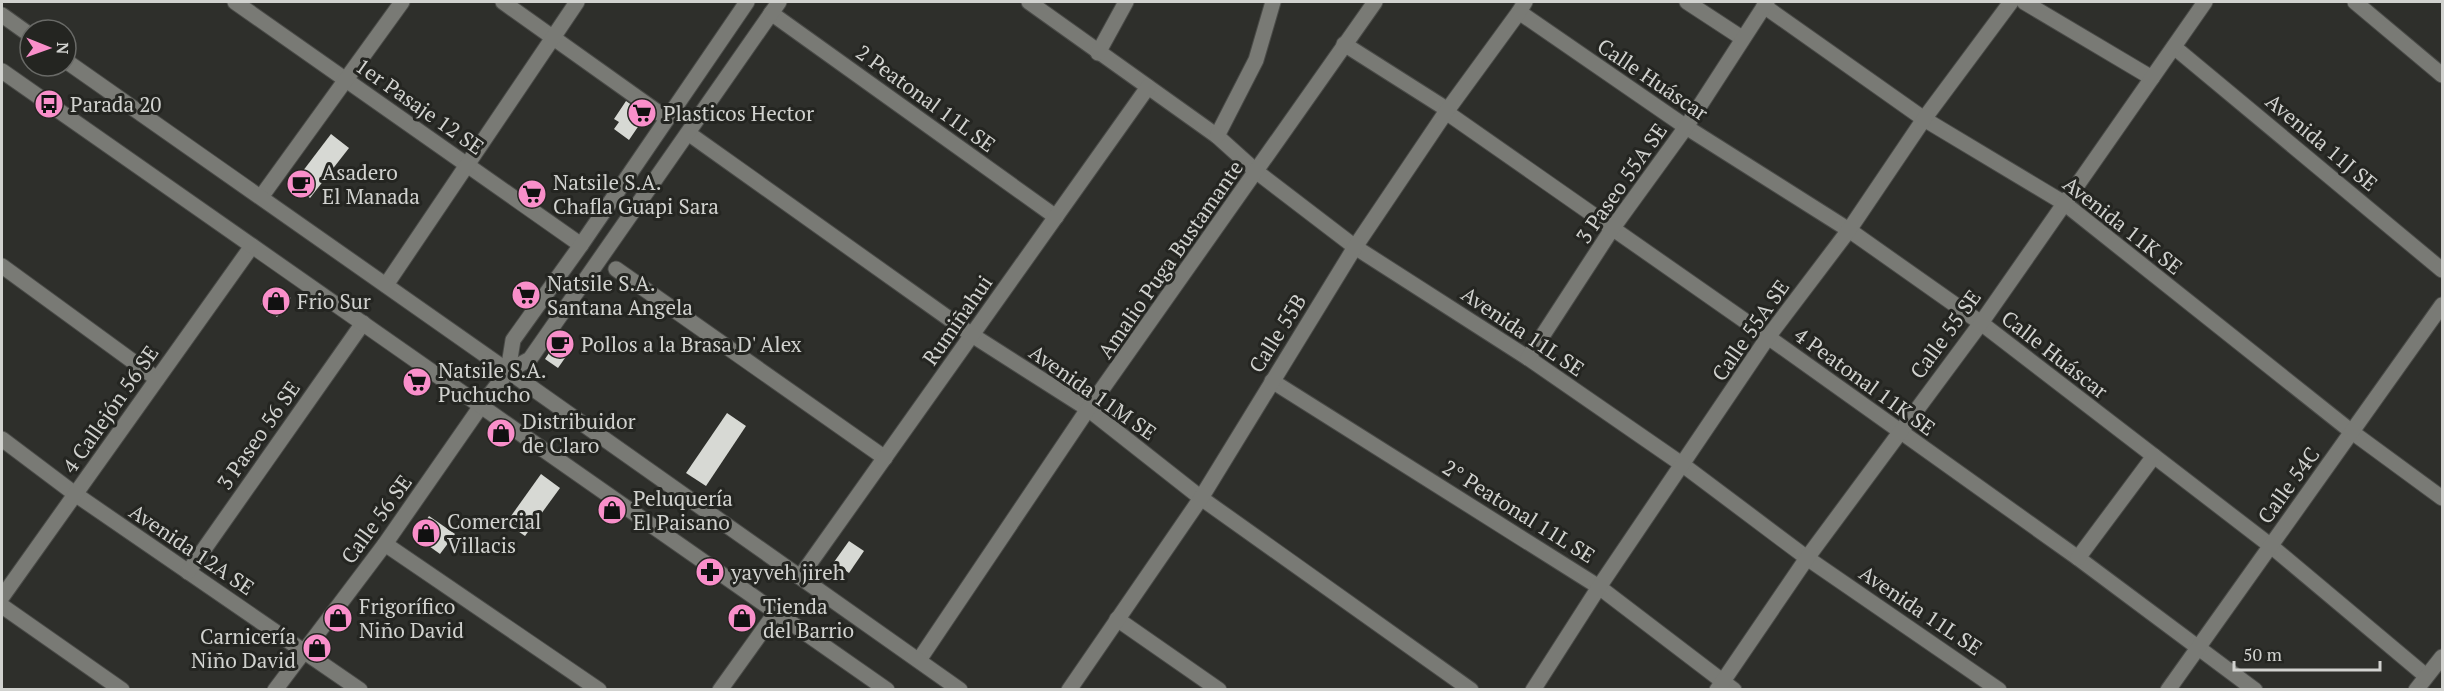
<svg xmlns="http://www.w3.org/2000/svg" width="2444" height="691" viewBox="0 0 2444 691" font-family="'PT Serif',serif">
  <rect width="100%" height="100%" fill="#2e2f2b"/>
  <g fill="#d7d9d4">
    <path d="M 626,101 L 646,115 L 629,140 L 614,129 L 619,122 L 614,119 Z"/>
    <path d="M 331,134 L 349,148 L 310,198 L 293,184 Z"/>
    <path d="M 276,286 L 291,298 L 277,317 L 261,304 Z"/>
    <path d="M 561,335 L 574,345 L 558,368 L 545,359 Z"/>
    <path d="M 727,413 L 746,426 L 706,486 L 686,473 Z"/>
    <path d="M 541,474 L 560,488 L 525,536 L 506,523 Z"/>
    <path d="M 429,516 L 455,534 L 440,554 L 415,536 Z"/>
    <path d="M 849,541 L 864,551 L 849,573 L 834,562 Z"/>
    <path d="M 739,606 L 754,615 L 745,630 L 730,620 Z"/>
  </g>
  <g fill="none" stroke-linecap="round" stroke-linejoin="round">
    <g stroke="#4a4b48" stroke-width="17">
      <g id="minor">
        <path d="M 235,2 L 581,245"/>
        <path d="M 503,2 L 666,118"/>
        <path d="M 1029,2 L 1217,136 L 1257,172 L 1355,247 L 1528,358 L 1683,465 L 1807,558 L 1999,690"/>
        <path d="M 1687,2 L 1742,38"/>
        <path d="M 2024,2 L 2152,78"/>
        <path d="M 2355,2 L 2442,75"/>
        <path d="M 1764,6 L 1924,119 L 2064,203 L 2352,432 L 2442,498"/>
        <path d="M 1519,12 L 1686,127 L 1849,230 L 1981,323 L 2271,546 L 2426,676"/>
        <path d="M 771,13 L 1056,217"/>
        <path d="M 1344,44 L 1448,110"/>
        <path d="M 2174,47 L 2442,270"/>
        <path d="M 1098,53 L 1126,2"/>
        <path d="M 1446,112 L 1768,337 L 2078,558 L 2255,690"/>
        <path d="M 688,133 L 972,335 L 1088,409 L 1201,498 L 1471,690"/>
        <path d="M 1217,136 L 1256,60 L 1273,2"/>
        <path d="M 261,197 L 402,2"/>
        <path d="M 2,266 L 157,379"/>
        <path d="M 616,269 L 885,458"/>
        <path d="M 386,285 L 577,2"/>
        <path d="M 1528,358 L 1612,229 L 1686,127 L 1767,2"/>
        <path d="M 1272,381 L 1599,587 L 1734,690"/>
        <path d="M 2,439 L 75,494 L 360,690"/>
        <path d="M 385,544 L 599,690"/>
        <path d="M 2078,558 L 2154,456"/>
        <path d="M 188,572 L 363,323"/>
        <path d="M 800,577 L 1148,87"/>
        <path d="M 2,597 L 252,246"/>
        <path d="M 2,606 L 122,690"/>
        <path d="M 1117,619 L 1219,690"/>
        <path d="M 919,660 L 1088,409 L 1375,2"/>
        <path d="M 720,690 L 776,612"/>
        <path d="M 1069,690 L 1201,498 L 1355,247 L 1446,112 L 1519,12 L 1525,2"/>
        <path d="M 1533,690 L 1599,587 L 1768,337 L 1849,230 L 1924,119 L 2011,2"/>
        <path d="M 2168,690 L 2442,305"/>
        <path d="M 2416,690 L 2442,657"/>
      </g>
    </g>
    <g stroke="#4a4b48" stroke-width="17">
      <g id="tertiary">
        <path d="M 2,15 L 30,35"/>
        <path d="M 66,61 L 508,371"/>
        <path d="M 2,71 L 481,406 L 385,544 L 275,690"/>
        <path d="M 1717,690 L 1807,558 L 1981,323 L 2205,2"/>
      </g>
    </g>
    <g stroke="#4a4b48" stroke-width="17">
      <g id="secondary">
        <path d="M 779,2 L 530,359 L 508,371 L 481,406 L 887,690"/>
        <path d="M 508,371 L 960,690"/>
        <path d="M 508,371 L 513,340 L 581,245 L 747,2"/>
      </g>
    </g>
    <use href="#minor" stroke="#797a75" stroke-width="15"/>
    <use href="#tertiary" stroke="#797a75" stroke-width="15"/>
    <use href="#secondary" stroke="#797a75" stroke-width="15"/>
  </g>
  <defs>
    <g id="bus-disc" transform="scale(1.5)"><circle r="9.5" fill="#f98fca" stroke="#242521"/><path d="M-5-6H5V4H4V6H2V4H-2V6H-4V4H-5ZM-3.5-4V0h7V-4ZM-3.5 1.2v1.5H-2V1.2ZM2 1.2v1.5H3.5V1.2Z" fill="#111"/></g>
    <g id="supermarket-disc" transform="scale(1.5)"><circle r="9.5" fill="#f98fca" stroke="#242521"/><path d="M-6-5.5h2.5l.6 2H6L4.5 2H-2.5L-4.4-4H-6ZM-1.5 3.2a1.3 1.3 0 1 0 .1 0ZM3 3.2a1.3 1.3 0 1 0 .1 0Z" fill="#111"/></g>
    <g id="cafe-disc" transform="scale(1.5)"><circle r="9.5" fill="#f98fca" stroke="#242521"/><path d="M-5.5-4.5H6V0H3Q3 3.5 0 3.5H-2.5Q-5.5 3.5-5.5 0ZM3-3.2v2h1.7v-2ZM-6 4.5H4V6H-6Z" fill="#111"/></g>
    <g id="shop-disc" transform="scale(1.5)"><circle r="9.5" fill="#f98fca" stroke="#242521"/><path d="M-5-2.5h2.3a2.7 3.5 0 0 1 5.4 0H5L5.5 6h-11ZM-1.5-2.5h3a1.5 2.3 0 0 0-3 0Z" fill="#111"/></g>
    <g id="pharmacy-disc" transform="scale(1.5)"><circle r="9.5" fill="#f98fca" stroke="#242521"/><path d="M-2-6h4v4h4v4h-4v4h-4v-4h-4v-4h4Z" fill="#111"/></g>
  </defs>
  <g fill-rule="evenodd">
    <use href="#bus-disc" x="49" y="104"/>
    <use href="#supermarket-disc" x="642" y="113"/>
    <use href="#cafe-disc" x="301" y="184"/>
    <use href="#supermarket-disc" x="532" y="194"/>
    <use href="#supermarket-disc" x="526" y="295"/>
    <use href="#shop-disc" x="276" y="301"/>
    <use href="#cafe-disc" x="560" y="344"/>
    <use href="#supermarket-disc" x="417" y="382"/>
    <use href="#shop-disc" x="501" y="433"/>
    <use href="#shop-disc" x="612" y="510"/>
    <use href="#shop-disc" x="426" y="533"/>
    <use href="#pharmacy-disc" x="710" y="572"/>
    <use href="#shop-disc" x="338" y="618"/>
    <use href="#shop-disc" x="742" y="618"/>
    <use href="#shop-disc" x="317" y="648"/>
  </g>
  <g text-anchor="middle" dominant-baseline="central" stroke-width="6" stroke-linejoin="round" paint-order="stroke">
    <g font-size="21" fill="#d1d2cf" stroke="#242521">
      <text transform="translate(1653 79) rotate(34)">Calle Huáscar</text>
      <text transform="translate(926 98) rotate(36)">2 Peatonal 11L SE</text>
      <text transform="translate(420 106) rotate(35)">1er Pasaje 12 SE</text>
      <text transform="translate(2322 142) rotate(40)">Avenida 11J SE</text>
      <text transform="translate(1621 183) rotate(-55)">3 Paseo 55A SE</text>
      <text transform="translate(2123 225) rotate(38)">Avenida 11K SE</text>
      <text transform="translate(1170 259) rotate(-55)">Amalio Puga Bustamante</text>
      <text transform="translate(957 320) rotate(-55)">Rumiñahui</text>
      <text transform="translate(1750 330) rotate(-55)">Calle 55A SE</text>
      <text transform="translate(1523 331) rotate(34)">Avenida 11L SE</text>
      <text transform="translate(1277 333) rotate(-58)">Calle 55B</text>
      <text transform="translate(1945 334) rotate(-54)">Calle 55 SE</text>
      <text transform="translate(2055 354) rotate(38)">Calle Huáscar</text>
      <text transform="translate(1865 381) rotate(36)">4 Peatonal 11K SE</text>
      <text transform="translate(1093 392) rotate(35)">Avenida 11M SE</text>
      <text transform="translate(110 409) rotate(-55)">4 Callejón 56 SE</text>
      <text transform="translate(258 435) rotate(-55)">3 Paseo 56 SE</text>
      <text transform="translate(2288 485) rotate(-54)">Calle 54C</text>
      <text transform="translate(1519 511) rotate(32)">2° Peatonal 11L SE</text>
      <text transform="translate(376 519) rotate(-54)">Calle 56 SE</text>
      <text transform="translate(192 549) rotate(34)">Avenida 12A SE</text>
      <text transform="translate(1921 610) rotate(34)">Avenida 11L SE</text>
    </g>
    <g font-size="21" fill="#d1d2cf" stroke="#242521" text-anchor="start">
      <text x="70" y="104">Parada 20</text>
      <text x="663" y="113">Plasticos Hector</text>
      <text x="322" y="172">Asadero<tspan x="322" dy="24">El Manada</tspan></text>
      <text x="553" y="182">Natsile S.A.<tspan x="553" dy="24">Chafla Guapi Sara</tspan></text>
      <text x="547" y="283">Natsile S.A.<tspan x="547" dy="24">Santana Angela</tspan></text>
      <text x="297" y="301">Frio Sur</text>
      <text x="581" y="344">Pollos a la Brasa D' Alex</text>
      <text x="438" y="370">Natsile S.A.<tspan x="438" dy="24">Puchucho</tspan></text>
      <text x="522" y="421">Distribuidor<tspan x="522" dy="24">de Claro</tspan></text>
      <text x="633" y="498">Peluquería<tspan x="633" dy="24">El Paisano</tspan></text>
      <text x="447" y="521">Comercial<tspan x="447" dy="24">Villacis</tspan></text>
      <text x="731" y="572">yayveh jireh</text>
      <text x="359" y="606">Frigorífico<tspan x="359" dy="24">Niño David</tspan></text>
      <text x="763" y="606">Tienda<tspan x="763" dy="24">del Barrio</tspan></text>
      <text x="296" y="636" text-anchor="end">Carnicería<tspan x="296" dy="24">Niño David</tspan></text>
    </g>
  </g>
  <rect width="2444" height="691" fill="none" stroke="#d1d2cf" stroke-width="6"/>
  <g transform="translate(48 48) rotate(91)"><circle r="28" fill="#242521" stroke="#696a67" stroke-width="1.5"/>
  <path d="M0-4.5L10 22L0 15L-10 22Z" fill="#f98fca"/>
  <text y="-9" font-size="16" font-weight="bold" text-anchor="middle" fill="#d1d2cf">N</text>
  </g>
  <path d="M2234 661v9h146v-9" fill="none" stroke="#d1d2cf" stroke-width="3"/>
  <text x="2243" y="661" font-size="18" fill="#d1d2cf" stroke="#242521" stroke-width="4.5" paint-order="stroke">50 m</text>
</svg>
